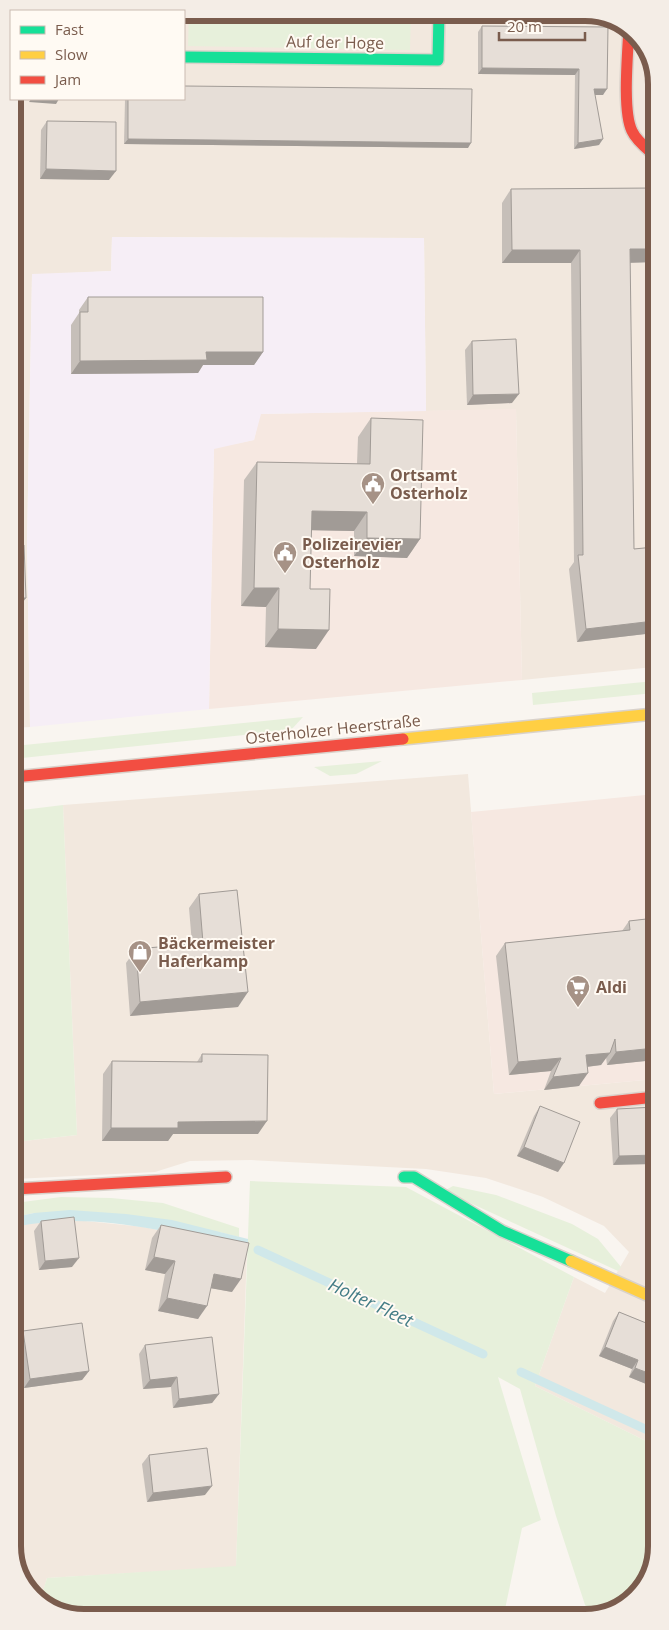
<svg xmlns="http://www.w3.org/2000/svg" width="669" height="1630" viewBox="0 0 669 1630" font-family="'Open Sans',sans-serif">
  <rect width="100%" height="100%" fill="#f9f5f0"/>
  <g fill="#f2e8de">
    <path d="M 184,13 L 590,13 L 629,27 L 653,61 L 654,667 L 522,680 L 516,410 L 426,411 L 424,238 L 112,237 L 111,271 L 32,275 L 27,543 L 30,727 L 14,728 L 13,99 L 184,99 Z"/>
    <path d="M 468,774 L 494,1094 L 655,1079 L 656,1446 L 535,1386 L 574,1277 L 605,1293 L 629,1252 L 604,1226 L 543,1197 L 486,1178 L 426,1169 L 251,1160 L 190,1161 L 155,1172 L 15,1179 L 15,1142 L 77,1135 L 63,805 Z"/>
    <path d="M 75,1220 L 144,1227 L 247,1249 L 236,1567 L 47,1578 L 42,1595 L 35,1596 L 16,1569 L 15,1227 L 37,1222 Z"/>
  </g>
  <g fill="#f6e8e1">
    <path d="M 516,409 L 522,680 L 209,709 L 214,448 L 254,440 L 260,414 Z"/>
    <path d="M 655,794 L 655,1079 L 494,1094 L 471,812 Z"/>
  </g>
  <path fill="#f6eef6" d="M 112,237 L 424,238 L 426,411 L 261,414 L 254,440 L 214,449 L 209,709 L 30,727 L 27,543 L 32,274 L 111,271 Z"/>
  <g fill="#e7f0db">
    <path d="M 189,13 L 411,13 L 410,50 L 188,46 Z"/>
    <path d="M 654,681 L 654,693 L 533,705 L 532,693 Z"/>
    <path d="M 303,717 L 291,730 L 22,758 L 14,747 L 14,746 Z"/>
    <path d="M 382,761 L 356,774 L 330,776 L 314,767 Z"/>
    <path d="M 63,805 L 77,1135 L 15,1142 L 14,811 Z"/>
    <path d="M 250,1181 L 406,1187 L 574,1277 L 535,1386 L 656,1446 L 656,1546 L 642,1589 L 608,1614 L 588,1614 L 556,1516 L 520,1389 L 498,1377 L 541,1520 L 522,1528 L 504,1614 L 79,1617 L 40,1603 L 35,1596 L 42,1594 L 47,1578 L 236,1566 Z"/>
    <path d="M 453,1186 L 496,1195 L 572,1224 L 598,1239 L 621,1267 L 618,1271 L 444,1191 Z"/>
    <path d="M 61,1197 L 111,1198 L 163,1203 L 239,1228 L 239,1237 L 219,1232 L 34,1213 L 15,1217 L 15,1203 Z"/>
  </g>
  <path fill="#d0e8ea" d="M 70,1210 L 126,1214 L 172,1220 L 248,1239 L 248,1247 L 235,1246 C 163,1231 88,1211 15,1227 L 15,1217 L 34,1213 Z"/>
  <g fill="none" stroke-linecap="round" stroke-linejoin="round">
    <g stroke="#d0e8ea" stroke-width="9">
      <path d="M 258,1250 L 483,1354"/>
      <path d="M 521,1372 L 656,1434"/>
    </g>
    <g stroke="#d9d2cb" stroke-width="14">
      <g id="fast">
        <path d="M 184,57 L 438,60 L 439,13"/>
        <path d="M 404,1177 L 414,1177 L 502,1231 L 571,1261"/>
      </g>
    </g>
    <g stroke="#d9d2cb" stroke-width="14">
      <g id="slow">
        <path d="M 403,739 L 654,714"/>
        <path d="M 571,1261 L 656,1299"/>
      </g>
    </g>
    <g stroke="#d9d2cb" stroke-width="14">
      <g id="jam">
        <path d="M 629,27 C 628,51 622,111 632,131 C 636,140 646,148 653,154"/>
        <path d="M 14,777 L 403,739"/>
        <path d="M 600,1103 L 655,1097"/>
        <path d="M 15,1189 L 226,1177"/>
      </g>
    </g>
    <use href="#fast" stroke="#16e098" stroke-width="11"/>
    <use href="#slow" stroke="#ffcf43" stroke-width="11"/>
    <use href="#jam" stroke="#f24e42" stroke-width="11"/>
  </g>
  <g fill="#c6bfb9">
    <path d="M 482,26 L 608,27 L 603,95 L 595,95 L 599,145 L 574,149 L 575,75 L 478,74 L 478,32 Z"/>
    <path d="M 125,99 L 184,99 L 468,148 L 124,144 Z"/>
    <path d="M 47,121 L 109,180 L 40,179 L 41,130 Z"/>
    <path d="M 653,188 L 653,262 L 630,263 L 634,549 L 654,547 L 654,633 L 577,642 L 569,569 L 574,562 L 571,263 L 502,263 L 502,203 L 511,189 Z"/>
    <path d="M 88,297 L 263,352 L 254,365 L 203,365 L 198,373 L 71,374 L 71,325 L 79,313 L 79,310 Z"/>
    <path d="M 472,341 L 512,403 L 467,405 L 465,350 Z"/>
    <path d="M 371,418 L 420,539 L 407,558 L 354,556 L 354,531 L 311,530 L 310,589 L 316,649 L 265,647 L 266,607 L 241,606 L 244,480 L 257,462 L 357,464 L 358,437 Z"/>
    <path d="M 199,894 L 238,1007 L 130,1016 L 126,963 L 136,949 L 192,944 L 189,908 Z"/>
    <path d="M 655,918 L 655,1060 L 607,1065 L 606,1057 L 601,1065 L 587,1067 L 579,1086 L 544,1090 L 551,1071 L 509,1075 L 496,956 L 505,943 L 622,931 L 629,921 Z"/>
    <path d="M 202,1054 L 258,1134 L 173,1134 L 168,1141 L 102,1141 L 103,1074 L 112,1061 L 197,1062 Z"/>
    <path d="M 540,1106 L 558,1172 L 517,1156 L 534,1116 Z"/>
    <path d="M 655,1107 L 613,1165 L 610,1118 L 617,1109 Z"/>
    <path d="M 41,1221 L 72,1267 L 39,1270 L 34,1231 Z"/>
    <path d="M 161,1225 L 232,1292 L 211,1288 L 198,1319 L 158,1311 L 165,1274 L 145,1270 L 152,1238 Z"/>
    <path d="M 619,1312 L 649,1324 L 654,1317 L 656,1388 L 629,1377 L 632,1369 L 599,1356 L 613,1321 Z"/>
    <path d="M 23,1331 L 89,1371 L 82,1380 L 24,1388 L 17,1341 Z"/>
    <path d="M 145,1345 L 219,1394 L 212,1403 L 173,1408 L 171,1387 L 143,1389 L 139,1354 Z"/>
    <path d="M 149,1455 L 205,1495 L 147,1502 L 142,1464 Z"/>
  </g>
  <g fill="#a19b96">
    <path d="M 482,68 L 579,69 L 575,75 L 478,74 Z"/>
    <path d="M 594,89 L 607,89 L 603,95 L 590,95 Z"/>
    <path d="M 31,99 L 59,99 L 56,104 L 29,102 Z"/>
    <path d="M 128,139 L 471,143 L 468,148 L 124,144 Z"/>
    <path d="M 603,139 L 599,145 L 574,149 L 578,143 Z"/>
    <path d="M 46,169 L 116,171 L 109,180 L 40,179 Z"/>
    <path d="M 630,249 L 653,249 L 653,262 L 621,263 Z"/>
    <path d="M 512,250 L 580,250 L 571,263 L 502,263 Z"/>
    <path d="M 206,352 L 263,352 L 254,365 L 203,365 L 198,373 L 71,374 L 80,361 Z"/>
    <path d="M 519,394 L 512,403 L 467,405 L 473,395 Z"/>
    <path d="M 312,511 L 367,512 L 354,531 L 299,530 Z"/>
    <path d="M 367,538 L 420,539 L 407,558 L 354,556 Z"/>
    <path d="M 254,588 L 279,588 L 266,607 L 241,606 Z"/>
    <path d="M 14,598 L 26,598 L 17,610 L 14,610 Z"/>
    <path d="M 654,621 L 654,633 L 577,642 L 586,629 Z"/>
    <path d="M 278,629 L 329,630 L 316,649 L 265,647 Z"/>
    <path d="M 248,992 L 238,1007 L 130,1016 L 140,1002 Z"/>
    <path d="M 655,1048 L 655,1060 L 607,1065 L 616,1052 Z"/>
    <path d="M 610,1053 L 601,1065 L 577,1068 L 586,1055 Z"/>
    <path d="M 561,1058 L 551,1071 L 509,1075 L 518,1062 Z"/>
    <path d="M 588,1073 L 579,1086 L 544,1090 L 553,1077 Z"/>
    <path d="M 267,1121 L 258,1134 L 173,1134 L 168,1141 L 102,1141 L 111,1128 L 178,1122 Z"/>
    <path d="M 524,1147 L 564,1163 L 558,1172 L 517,1156 Z"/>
    <path d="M 656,1155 L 656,1164 L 613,1165 L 619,1156 Z"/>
    <path d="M 154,1257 L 175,1261 L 165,1274 L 145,1270 Z"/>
    <path d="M 79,1258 L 72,1267 L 39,1270 L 45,1261 Z"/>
    <path d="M 214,1274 L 241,1279 L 232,1292 L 204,1287 Z"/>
    <path d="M 167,1298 L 207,1306 L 198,1319 L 158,1311 Z"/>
    <path d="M 605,1347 L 638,1360 L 632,1369 L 599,1356 Z"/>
    <path d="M 635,1368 L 656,1376 L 656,1388 L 629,1377 Z"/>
    <path d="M 89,1371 L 82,1380 L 24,1388 L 30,1379 Z"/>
    <path d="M 177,1377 L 171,1387 L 143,1389 L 150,1380 Z"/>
    <path d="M 219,1394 L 212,1403 L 173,1408 L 179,1399 Z"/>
    <path d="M 212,1486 L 205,1495 L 147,1502 L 153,1493 Z"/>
  </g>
  <g fill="#e6ded7" stroke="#a19b96">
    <path d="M 482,26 L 608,27 L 607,89 L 594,89 L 603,139 L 578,143 L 579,69 L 482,68 Z"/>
    <path d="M 184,86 L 472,89 L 471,143 L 128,139 L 128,99 L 184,99 Z"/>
    <path d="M 47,121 L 116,122 L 116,171 L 46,169 Z"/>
    <path d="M 653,188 L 653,249 L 630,249 L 634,549 L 654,547 L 654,621 L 586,629 L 578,555 L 583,555 L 580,250 L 512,250 L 511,189 Z"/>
    <path d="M 88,297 L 263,297 L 263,352 L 206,352 L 207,360 L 80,361 L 80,312 L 88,312 Z"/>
    <path d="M 516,339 L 519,394 L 473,395 L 472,341 Z"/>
    <path d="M 371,418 L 423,420 L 420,539 L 367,538 L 367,512 L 312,511 L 310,589 L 330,589 L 329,630 L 278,629 L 279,588 L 254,588 L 257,462 L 370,464 Z"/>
    <path d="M 24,545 L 26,598 L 14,598 L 14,547 Z"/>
    <path d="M 237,890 L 248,992 L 140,1002 L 136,949 L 203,943 L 199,894 Z"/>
    <path d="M 655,918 L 655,1048 L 616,1052 L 615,1039 L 610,1053 L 586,1055 L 588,1073 L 553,1077 L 561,1058 L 518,1062 L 505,943 L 630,930 L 629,921 Z"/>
    <path d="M 202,1054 L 268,1055 L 267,1121 L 178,1122 L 178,1128 L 111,1128 L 112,1061 L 202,1062 Z"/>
    <path d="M 540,1106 L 580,1122 L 564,1163 L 524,1147 Z"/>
    <path d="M 655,1107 L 656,1155 L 619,1156 L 617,1109 Z"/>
    <path d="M 74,1217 L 79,1258 L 45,1261 L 41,1221 Z"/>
    <path d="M 161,1225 L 249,1243 L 241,1279 L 214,1274 L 207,1306 L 167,1298 L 175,1261 L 154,1257 Z"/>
    <path d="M 619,1312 L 651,1325 L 654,1317 L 656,1318 L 656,1376 L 635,1368 L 638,1360 L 605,1347 Z"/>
    <path d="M 82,1323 L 89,1371 L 30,1379 L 23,1331 Z"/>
    <path d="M 212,1337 L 219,1394 L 179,1399 L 177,1377 L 150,1380 L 145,1345 Z"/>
    <path d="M 207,1448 L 212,1486 L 153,1493 L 149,1455 Z"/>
  </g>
  <defs>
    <g id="civic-pin" transform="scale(1.25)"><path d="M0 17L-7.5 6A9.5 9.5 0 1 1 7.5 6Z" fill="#a69286" stroke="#fffaf3"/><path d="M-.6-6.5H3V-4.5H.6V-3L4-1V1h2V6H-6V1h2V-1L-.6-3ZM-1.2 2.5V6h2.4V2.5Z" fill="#fff"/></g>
    <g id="shop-pin" transform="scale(1.25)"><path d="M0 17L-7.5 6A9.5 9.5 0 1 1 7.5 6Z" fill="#a69286" stroke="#fffaf3"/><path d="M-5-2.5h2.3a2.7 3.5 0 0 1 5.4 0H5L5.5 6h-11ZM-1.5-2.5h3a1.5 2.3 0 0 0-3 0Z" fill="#fff"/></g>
    <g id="supermarket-pin" transform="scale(1.25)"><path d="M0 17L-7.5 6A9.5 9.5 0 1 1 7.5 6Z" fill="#a69286" stroke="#fffaf3"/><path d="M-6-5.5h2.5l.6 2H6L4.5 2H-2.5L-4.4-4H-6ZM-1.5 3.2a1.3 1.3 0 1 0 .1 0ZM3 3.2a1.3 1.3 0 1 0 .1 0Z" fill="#fff"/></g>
  </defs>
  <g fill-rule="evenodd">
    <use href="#civic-pin" x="373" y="484"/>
    <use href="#civic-pin" x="285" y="553"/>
    <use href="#shop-pin" x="140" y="952"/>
    <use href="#supermarket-pin" x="578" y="987"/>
  </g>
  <g text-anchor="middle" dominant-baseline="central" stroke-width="4" stroke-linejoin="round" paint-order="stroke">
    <g font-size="16" fill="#7a5c4d" stroke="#fffaf3">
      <text transform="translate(335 42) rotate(1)">Auf der Hoge</text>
      <text transform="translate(333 729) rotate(-6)">Osterholzer Heerstraße</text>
    </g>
    <g font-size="16" font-weight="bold" fill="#7a5c4d" stroke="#fffaf3" text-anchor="start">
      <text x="390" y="475">Ortsamt<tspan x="390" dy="18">Osterholz</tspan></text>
      <text x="302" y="544">Polizeirevier<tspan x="302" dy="18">Osterholz</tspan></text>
      <text x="158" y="943">Bäckermeister<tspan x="158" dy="18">Haferkamp</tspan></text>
      <text x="596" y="987">Aldi</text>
    </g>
    <g font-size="18" font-style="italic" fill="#437c86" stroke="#fffaf3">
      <text transform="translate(371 1302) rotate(25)">Holter Fleet</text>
    </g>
  </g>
  <path d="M0 0H669V1630H0ZM84 21H585A63 63 0 0 1 648 84V1546A63 63 0 0 1 585 1609H84A63 63 0 0 1 21 1546V84A63 63 0 0 1 84 21Z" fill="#f4ede6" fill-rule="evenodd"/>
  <path fill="none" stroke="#7a5c4d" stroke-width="6" d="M84 21H585A63 63 0 0 1 648 84V1546A63 63 0 0 1 585 1609H84A63 63 0 0 1 21 1546V84A63 63 0 0 1 84 21Z"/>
  <rect x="10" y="10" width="175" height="90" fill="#fffaf3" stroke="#cabbb1"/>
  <rect x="20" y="26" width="25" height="8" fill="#16e098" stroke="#cabbb1"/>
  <text x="55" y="35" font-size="15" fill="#7a5c4d">Fast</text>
  <rect x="20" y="51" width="25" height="8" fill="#ffcf43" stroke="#cabbb1"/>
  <text x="55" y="60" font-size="15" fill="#7a5c4d">Slow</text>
  <rect x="20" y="76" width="25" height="8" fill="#f24e42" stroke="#cabbb1"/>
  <text x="55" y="85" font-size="15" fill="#7a5c4d">Jam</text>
  <path d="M499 32v8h86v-8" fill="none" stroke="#7a5c4d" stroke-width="2.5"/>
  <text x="507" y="32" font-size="15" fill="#7a5c4d" stroke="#fffaf3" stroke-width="4" paint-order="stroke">20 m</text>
</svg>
